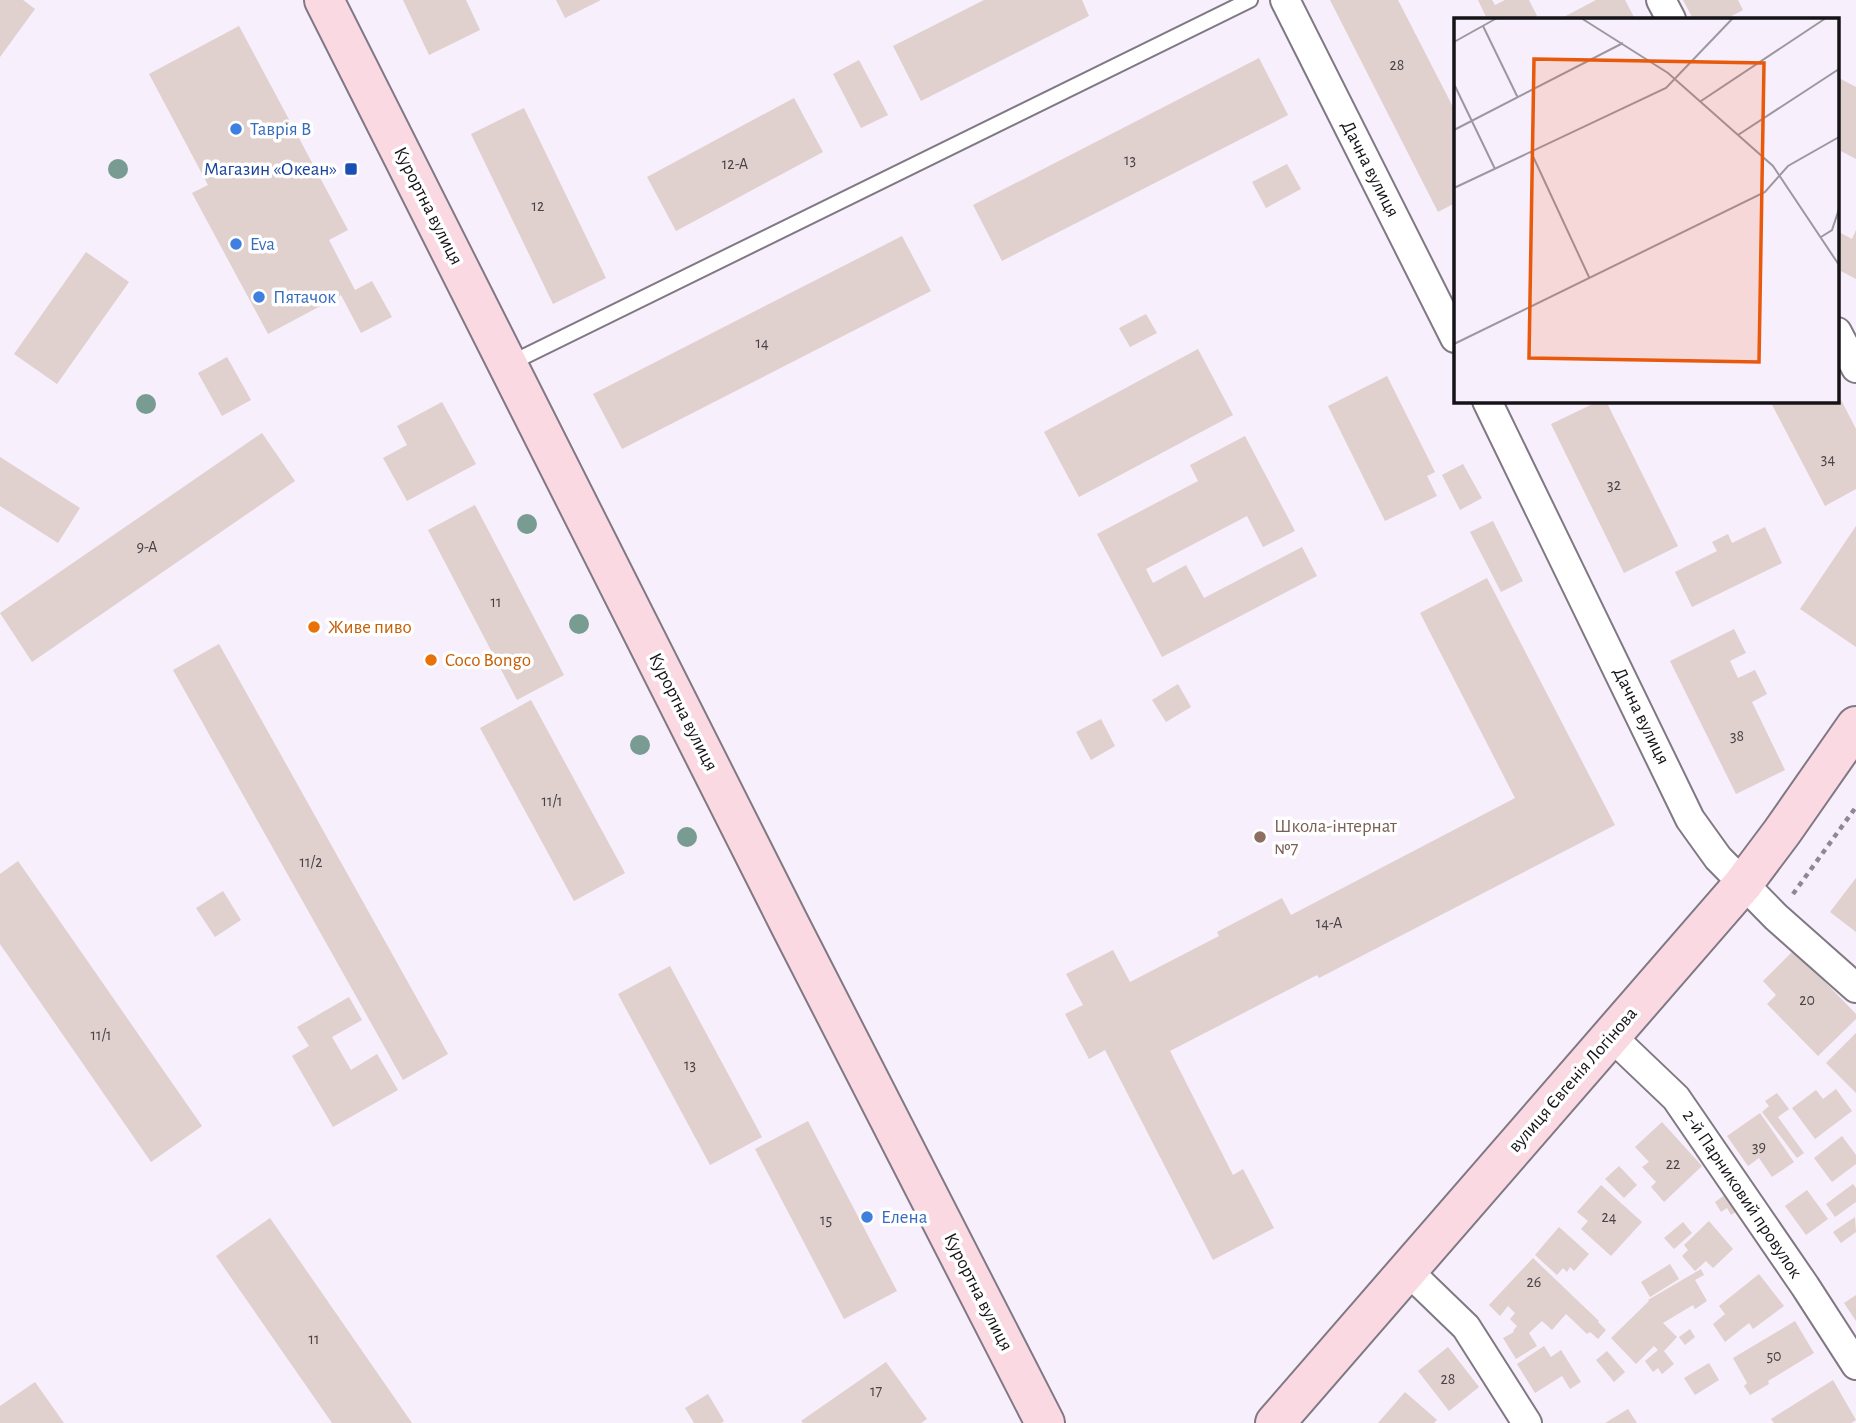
<svg xmlns="http://www.w3.org/2000/svg" width="1856" height="1423" viewBox="0 0 1856 1423" font-family="'Alegreya Sans',sans-serif">
  <rect width="100%" height="100%" fill="#f7effb"/>
  <g fill="#e0d0ce">
    <path d="M 0,0 L 23,0 L 35,9 L 0,57 Z"/>
    <path d="M 403,0 L 466,0 L 480,30 L 429,55 Z"/>
    <path d="M 556,0 L 601,0 L 565,18 Z"/>
    <path d="M 984,0 L 1082,0 L 1089,16 L 921,101 L 893,46 Z"/>
    <path d="M 1330,0 L 1398,0 L 1455,111 L 1455,203 L 1438,212 Z"/>
    <path d="M 1478,0 L 1492,0 L 1495,5 L 1505,0 L 1529,0 L 1537,16 L 1531,19 L 1523,19 L 1522,17 L 1517,19 L 1487,19 Z"/>
    <path d="M 1596,0 L 1625,0 L 1635,19 L 1560,19 Z"/>
    <path d="M 1683,0 L 1738,0 L 1743,10 L 1726,19 L 1693,19 Z"/>
    <path d="M 239,26 L 348,230 L 329,240 L 355,290 L 372,281 L 392,317 L 361,333 L 341,295 L 268,334 L 192,193 L 208,185 L 149,74 Z"/>
    <path d="M 1259,58 L 1288,115 L 1002,261 L 973,205 Z"/>
    <path d="M 859,60 L 888,115 L 861,128 L 833,74 Z"/>
    <path d="M 1837,77 L 1856,87 L 1856,159 L 1837,149 Z"/>
    <path d="M 794,98 L 823,152 L 676,231 L 647,177 Z"/>
    <path d="M 524,108 L 606,278 L 553,304 L 471,134 Z"/>
    <path d="M 1287,164 L 1301,189 L 1266,208 L 1252,182 Z"/>
    <path d="M 1856,230 L 1856,279 L 1837,269 L 1837,231 L 1852,239 Z"/>
    <path d="M 902,236 L 931,291 L 622,449 L 593,394 Z"/>
    <path d="M 86,252 L 129,282 L 57,384 L 14,354 Z"/>
    <path d="M 1146,314 L 1157,333 L 1130,347 L 1119,328 Z"/>
    <path d="M 1198,349 L 1233,415 L 1079,497 L 1044,432 Z"/>
    <path d="M 227,357 L 251,400 L 222,416 L 198,373 Z"/>
    <path d="M 1387,376 L 1435,472 L 1427,476 L 1437,496 L 1385,521 L 1328,406 Z"/>
    <path d="M 1837,392 L 1856,429 L 1856,489 L 1825,506 L 1770,401 L 1837,401 Z"/>
    <path d="M 1599,401 L 1606,401 L 1678,546 L 1624,573 L 1551,424 Z"/>
    <path d="M 442,402 L 476,464 L 407,501 L 383,458 L 407,445 L 397,426 Z"/>
    <path d="M 262,433 L 295,481 L 32,662 L 0,613 Z"/>
    <path d="M 1245,436 L 1295,531 L 1263,547 L 1247,516 L 1146,569 L 1153,583 L 1186,565 L 1204,598 L 1302,547 L 1317,576 L 1162,657 L 1097,534 L 1198,481 L 1190,465 Z"/>
    <path d="M 0,457 L 80,508 L 58,543 L 0,506 Z"/>
    <path d="M 1463,464 L 1482,498 L 1460,510 L 1442,475 Z"/>
    <path d="M 475,505 L 564,675 L 517,700 L 428,530 Z"/>
    <path d="M 1493,521 L 1523,581 L 1501,592 L 1470,532 Z"/>
    <path d="M 1856,526 L 1856,647 L 1800,609 Z"/>
    <path d="M 1765,527 L 1782,563 L 1692,607 L 1675,572 L 1717,551 L 1712,542 L 1728,534 L 1732,543 Z"/>
    <path d="M 1487,578 L 1615,825 L 1319,978 L 1317,975 L 1170,1051 L 1233,1175 L 1243,1169 L 1274,1228 L 1213,1260 L 1105,1050 L 1089,1059 L 1065,1014 L 1083,1005 L 1066,974 L 1113,950 L 1130,982 L 1219,936 L 1217,932 L 1282,898 L 1291,915 L 1515,798 L 1420,613 Z"/>
    <path d="M 1734,629 L 1746,653 L 1730,661 L 1738,678 L 1755,670 L 1767,694 L 1752,702 L 1785,770 L 1736,794 L 1670,661 Z"/>
    <path d="M 219,644 L 448,1054 L 403,1080 L 173,670 Z"/>
    <path d="M 1178,684 L 1191,707 L 1166,722 L 1152,700 Z"/>
    <path d="M 531,700 L 625,873 L 574,901 L 480,728 Z"/>
    <path d="M 1101,719 L 1115,746 L 1091,760 L 1076,732 Z"/>
    <path d="M 18,861 L 202,1126 L 151,1162 L 0,944 L 0,874 Z"/>
    <path d="M 1856,878 L 1856,932 L 1830,912 Z"/>
    <path d="M 223,891 L 241,920 L 215,937 L 196,908 Z"/>
    <path d="M 1794,950 L 1856,1014 L 1856,1019 L 1818,1056 L 1767,1004 L 1776,995 L 1763,981 Z"/>
    <path d="M 670,966 L 762,1137 L 710,1165 L 618,994 Z"/>
    <path d="M 349,997 L 362,1020 L 332,1037 L 351,1070 L 377,1054 L 398,1090 L 333,1127 L 292,1056 L 309,1046 L 297,1027 Z"/>
    <path d="M 1856,1033 L 1856,1093 L 1826,1063 Z"/>
    <path d="M 1836,1089 L 1852,1111 L 1815,1139 L 1792,1108 L 1816,1090 L 1823,1099 Z"/>
    <path d="M 1777,1093 L 1789,1109 L 1778,1117 L 1804,1153 L 1797,1158 L 1762,1112 L 1769,1106 L 1765,1101 Z"/>
    <path d="M 1760,1113 L 1794,1162 L 1772,1177 L 1759,1158 L 1748,1166 L 1727,1136 Z"/>
    <path d="M 808,1121 L 897,1291 L 844,1319 L 755,1149 Z"/>
    <path d="M 1662,1122 L 1702,1166 L 1664,1202 L 1651,1187 L 1656,1182 L 1642,1167 L 1649,1162 L 1635,1147 Z"/>
    <path d="M 1842,1136 L 1856,1155 L 1856,1164 L 1832,1182 L 1814,1158 Z"/>
    <path d="M 1619,1166 L 1637,1185 L 1624,1198 L 1605,1179 Z"/>
    <path d="M 1853,1184 L 1856,1188 L 1856,1202 L 1835,1217 L 1826,1204 Z"/>
    <path d="M 1601,1185 L 1642,1222 L 1611,1256 L 1581,1229 L 1588,1221 L 1577,1212 Z"/>
    <path d="M 1807,1190 L 1828,1219 L 1806,1235 L 1785,1206 Z"/>
    <path d="M 1726,1194 L 1737,1211 L 1731,1215 L 1727,1208 L 1721,1212 L 1715,1202 Z"/>
    <path d="M 1855,1217 L 1856,1232 L 1841,1243 L 1833,1232 Z"/>
    <path d="M 270,1218 L 412,1423 L 332,1423 L 216,1256 Z"/>
    <path d="M 1709,1221 L 1733,1249 L 1713,1268 L 1706,1261 L 1695,1271 L 1682,1256 L 1688,1250 L 1684,1245 Z"/>
    <path d="M 1683,1222 L 1692,1233 L 1674,1249 L 1664,1238 Z"/>
    <path d="M 1559,1227 L 1589,1254 L 1574,1271 L 1570,1267 L 1567,1272 L 1563,1268 L 1557,1275 L 1535,1255 Z"/>
    <path d="M 1533,1258 L 1599,1321 L 1598,1322 L 1606,1330 L 1598,1339 L 1590,1332 L 1587,1334 L 1566,1314 L 1552,1330 L 1542,1321 L 1529,1333 L 1537,1346 L 1516,1359 L 1503,1338 L 1514,1332 L 1513,1331 L 1517,1326 L 1510,1319 L 1515,1313 L 1508,1306 L 1500,1316 L 1489,1305 Z"/>
    <path d="M 1670,1264 L 1679,1279 L 1650,1297 L 1641,1282 Z"/>
    <path d="M 1701,1269 L 1704,1275 L 1695,1280 L 1707,1301 L 1695,1309 L 1693,1305 L 1663,1323 L 1677,1337 L 1664,1351 L 1674,1364 L 1662,1374 L 1658,1368 L 1653,1372 L 1645,1361 L 1658,1350 L 1654,1346 L 1636,1364 L 1611,1338 L 1649,1301 L 1648,1300 Z"/>
    <path d="M 1759,1274 L 1784,1306 L 1753,1329 L 1749,1323 L 1725,1342 L 1713,1324 L 1725,1314 L 1719,1306 Z"/>
    <path d="M 1856,1295 L 1856,1321 L 1844,1303 Z"/>
    <path d="M 1795,1321 L 1814,1353 L 1768,1381 L 1769,1384 L 1750,1395 L 1744,1386 L 1747,1383 L 1733,1358 Z"/>
    <path d="M 1690,1329 L 1695,1337 L 1685,1345 L 1679,1337 Z"/>
    <path d="M 1544,1346 L 1551,1357 L 1561,1350 L 1581,1382 L 1570,1389 L 1562,1376 L 1535,1393 L 1517,1364 Z"/>
    <path d="M 1448,1347 L 1479,1387 L 1449,1411 L 1418,1371 Z"/>
    <path d="M 1607,1351 L 1625,1372 L 1614,1382 L 1596,1360 Z"/>
    <path d="M 886,1362 L 927,1419 L 921,1423 L 803,1423 L 801,1421 Z"/>
    <path d="M 1709,1363 L 1719,1380 L 1695,1395 L 1684,1378 Z"/>
    <path d="M 1833,1380 L 1856,1420 L 1851,1423 L 1774,1423 L 1771,1419 Z"/>
    <path d="M 35,1382 L 64,1423 L 0,1423 L 0,1406 Z"/>
    <path d="M 1405,1392 L 1437,1420 L 1434,1423 L 1378,1423 Z"/>
    <path d="M 708,1394 L 724,1421 L 721,1423 L 694,1423 L 685,1408 Z"/>
    <path d="M 1628,1409 L 1637,1423 L 1605,1423 Z"/>
  </g>
  <g fill="none" stroke-linecap="round" stroke-linejoin="round">
    <g stroke="#807984" stroke-width="18">
      <path id="lane" d="M 509,364 L 1250,0"/>
    </g>
    <g stroke="#807984" stroke-width="32">
      <g id="street">
        <path d="M 1285,0 L 1455,338"/>
        <path d="M 1661,0 L 1671,19"/>
        <path d="M 1837,332 L 1856,368"/>
        <path d="M 1487,401 L 1690,819 L 1718,858 L 1776,917 L 1856,988"/>
        <path d="M 1611,1036 L 1676,1098 L 1805,1286 L 1856,1365"/>
        <path d="M 1408,1271 L 1466,1327 L 1527,1423"/>
      </g>
    </g>
    <g stroke="#807984" stroke-width="42">
      <g id="secondary">
        <path d="M 324,0 L 790,925 L 1045,1423"/>
        <path d="M 1275,1423 L 1743,884 L 1782,832 L 1856,726"/>
      </g>
    </g>
    <path stroke="#8e8891" stroke-width="4.5" stroke-dasharray="5 5" stroke-linecap="butt" d="M 1793,894 L 1856,807"/>
    <use href="#lane" stroke="#fff" stroke-width="14"/>
    <use href="#street" stroke="#fff" stroke-width="28"/>
    <use href="#secondary" stroke="#fbd9e3" stroke-width="38"/>
  </g>
  <g fill="#789c91">
    <circle cx="118" cy="169" r="10"/>
    <circle cx="146" cy="404" r="10"/>
    <circle cx="527" cy="524" r="10"/>
    <circle cx="579" cy="624" r="10"/>
    <circle cx="640" cy="745" r="10"/>
    <circle cx="687" cy="837" r="10"/>
  </g>
  <g fill="#3f7fe0" stroke="#fff" stroke-width="2.5">
    <circle cx="236" cy="129" r="7"/>
    <circle cx="236" cy="244" r="7"/>
    <circle cx="259" cy="297" r="7"/>
    <circle cx="867" cy="1217" r="7"/>
  </g>
  <rect fill="#1a4fb4" stroke="#fff" stroke-width="2.5" x="344" y="162" width="14" height="14" rx="3.5"/>
  <g fill="#e8710a" stroke="#fff" stroke-width="2.5">
    <circle cx="314" cy="627" r="7"/>
    <circle cx="431" cy="660" r="7"/>
  </g>
  <circle fill="#8d6e63" stroke="#fff" stroke-width="2.5" cx="1260" cy="837" r="7"/>
  <g text-anchor="middle" dominant-baseline="central" stroke-width="7" stroke-linejoin="round" paint-order="stroke">
    <g font-size="16" fill="#484246">
      <text x="1397" y="65">28</text>
      <text x="1130" y="160">13</text>
      <text x="735" y="164">12-А</text>
      <text x="538" y="206">12</text>
      <text x="762" y="343">14</text>
      <text x="1828" y="459">34</text>
      <text x="1614" y="485">32</text>
      <text x="147" y="547">9-А</text>
      <text x="496" y="602">11</text>
      <text x="1737" y="736">38</text>
      <text x="552" y="801">11/1</text>
      <text x="311" y="862">11/2</text>
      <text x="1329" y="923">14-А</text>
      <text x="1807" y="1000">20</text>
      <text x="101" y="1035">11/1</text>
      <text x="690" y="1065">13</text>
      <text x="1759" y="1147">39</text>
      <text x="1673" y="1164">22</text>
      <text x="1609" y="1217">24</text>
      <text x="826" y="1220">15</text>
      <text x="1534" y="1282">26</text>
      <text x="314" y="1339">11</text>
      <text x="1774" y="1356">50</text>
      <text x="1448" y="1379">28</text>
      <text x="876" y="1391">17</text>
    </g>
    <g font-size="19" fill="#366cbe" stroke="#fff" text-anchor="start">
      <text x="250" y="129">Таврія В</text>
      <text x="250" y="244">Eva</text>
      <text x="273" y="297">Пятачок</text>
      <text x="881" y="1217">Елена</text>
    </g>
    <g font-size="19" fill="#164399" stroke="#fff" text-anchor="end">
      <text x="337" y="169">Магазин «Океан»</text>
    </g>
    <g font-size="19" fill="#161318" stroke="#fff">
      <text transform="translate(1370 169) rotate(63)">Дачна вулиця</text>
      <text transform="translate(428 206) rotate(63)">Курортна вулиця</text>
      <text transform="translate(683 712) rotate(63)">Курортна вулиця</text>
      <text transform="translate(1641 716) rotate(64)">Дачна вулиця</text>
      <text transform="translate(1573 1080) rotate(-49)">вулиця Євгенія Логінова</text>
      <text transform="translate(1742 1194) rotate(56)">2-й Парниковий провулок</text>
      <text transform="translate(978 1292) rotate(63)">Курортна вулиця</text>
    </g>
    <g font-size="19" fill="#c56008" stroke="#fff" text-anchor="start">
      <text x="328" y="627">Живе пиво</text>
      <text x="445" y="660">Coco Bongo</text>
    </g>
    <g font-size="19" fill="#785e54" stroke="#fff" text-anchor="start">
      <text x="1274" y="826">Школа-інтернат<tspan x="1274" dy="22">№7</tspan></text>
    </g>
  </g>
  <g transform="translate(1454 18)">
    <rect width="385" height="385" fill="#f7effb"/>
    <path fill="none" stroke="#9d97a0" stroke-width="2" d="M 127,0 L 214,55 L 319,148 L 385,247M 29,8 L 64,80M 0,24 L 43,0M 0,66 L 41,151M 247,83 L 372,0M 0,112 L 169,25M 284,117 L 385,51M 77,134 L 135,259M 0,170 L 212,70 L 279,0M 367,219 L 378,212 L 385,191M 0,326 L 311,174 L 334,148 L 385,119"/>
    <path fill="#e8590c" fill-opacity="0.15" stroke="#e8590c" stroke-width="3.5" d="M 80,41 L 310,45 L 305,344 L 75,340 Z"/>
    <rect width="385" height="385" fill="none" stroke="#161318" stroke-width="3.5"/>
  </g>
</svg>
